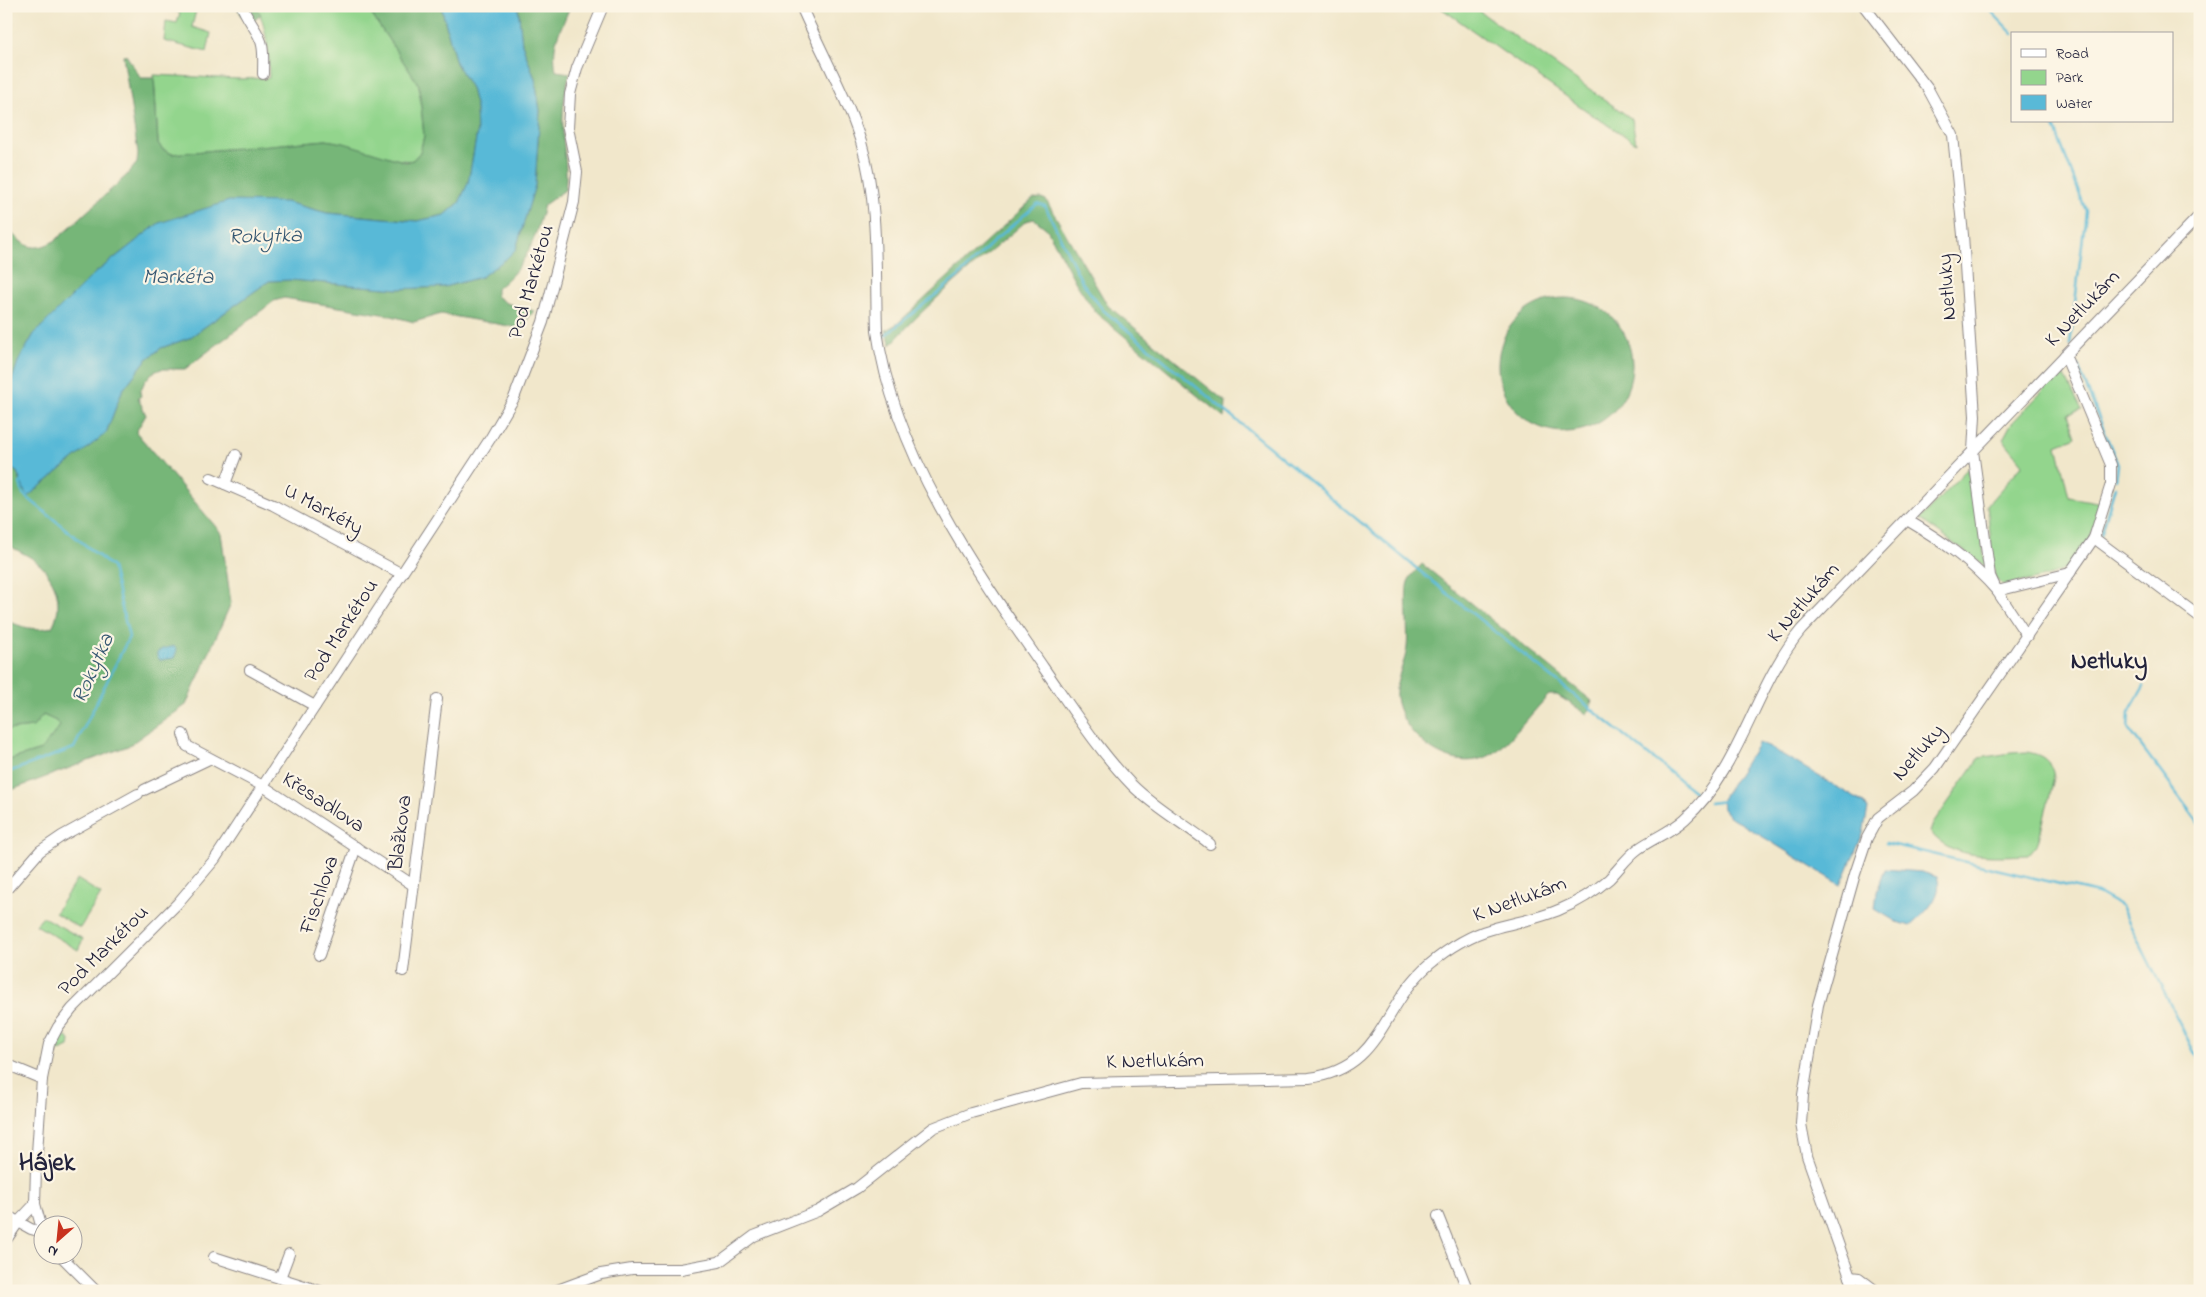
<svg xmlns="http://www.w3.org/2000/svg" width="2206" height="1297" viewBox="0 0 2206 1297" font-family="'Indie Flower',sans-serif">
  <rect width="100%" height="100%" fill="#fcf5e5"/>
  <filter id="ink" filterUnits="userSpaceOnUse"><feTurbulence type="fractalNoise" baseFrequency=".02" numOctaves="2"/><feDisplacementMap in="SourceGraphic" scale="10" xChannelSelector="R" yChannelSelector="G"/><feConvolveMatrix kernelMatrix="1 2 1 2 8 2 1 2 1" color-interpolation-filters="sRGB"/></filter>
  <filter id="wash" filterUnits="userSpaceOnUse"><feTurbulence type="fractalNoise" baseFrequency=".0096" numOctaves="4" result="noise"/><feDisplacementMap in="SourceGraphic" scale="20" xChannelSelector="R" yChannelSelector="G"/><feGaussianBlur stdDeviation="1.12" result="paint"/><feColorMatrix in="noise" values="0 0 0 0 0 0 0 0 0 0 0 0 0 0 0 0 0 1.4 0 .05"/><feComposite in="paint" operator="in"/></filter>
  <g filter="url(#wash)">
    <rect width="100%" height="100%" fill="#f1e7cb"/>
    <g fill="#93d58d" stroke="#5a7c64">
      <path d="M 175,6 L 197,6 L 192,27 L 211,33 L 207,52 L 164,41 L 166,21 L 177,23 L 180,13 L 174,10 Z"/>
      <path d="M 256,6 L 366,6 L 419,85 L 424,136 L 420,152 L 413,160 C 397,164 348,143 326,140 L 172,154 L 162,149 L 158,143 L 154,75 L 240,79 L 269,78 C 268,54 268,28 256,6 Z"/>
      <path d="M 1438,6 L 1472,6 L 1632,119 L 1636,143 L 1591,114 Z"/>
      <path d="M 2062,371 L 2082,410 L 2068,414 L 2076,437 L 2057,445 L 2069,497 L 2102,503 C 2094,526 2087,555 2065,569 C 2052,578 2021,581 2005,586 L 1995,579 L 1987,505 L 2023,464 L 2003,439 L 2011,424 Z"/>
      <path d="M 1968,468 L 1978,516 L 1986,567 L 1920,519 Z"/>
      <path d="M 43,715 L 56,721 L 60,726 L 41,750 L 6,761 L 6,730 L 33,727 Z"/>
      <path d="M 2027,752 C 2043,755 2052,761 2054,778 L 2038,843 L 2028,855 C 1993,856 1955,861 1930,832 L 1933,824 L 1979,758 L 2011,753 Z"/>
      <path d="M 77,879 L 101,894 L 80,928 L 55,913 Z"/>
      <path d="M 43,917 L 83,939 L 78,950 L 36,925 Z"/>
      <path d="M 65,1036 L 70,1040 L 69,1047 L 57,1052 L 54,1046 L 57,1039 Z"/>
    </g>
    <g fill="#76b678" stroke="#4c6c5a">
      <path d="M 236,6 L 256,6 L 261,15 L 248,25 Z"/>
      <path d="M 366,6 L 441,6 L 456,63 L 471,88 L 476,108 L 477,133 L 468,184 L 459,203 L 445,215 L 417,221 L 327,213 L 286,202 L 159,223 L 94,274 L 34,334 L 18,362 L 6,398 L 6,228 C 25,246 32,254 56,240 L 127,175 L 137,163 L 138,153 L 123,55 L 126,55 L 141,78 L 154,78 L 158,143 L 162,149 L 172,154 L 326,140 L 344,143 L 406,162 L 413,160 L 420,152 L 424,136 L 419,85 Z"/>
      <path d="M 518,6 L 570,6 C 560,34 551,40 556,71 L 570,73 C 564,93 562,114 563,135 C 564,153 568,171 565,190 L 544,205 C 535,240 526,267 496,289 L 496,296 L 506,303 L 534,311 L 520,328 L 441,314 L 414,322 L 388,315 L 284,298 L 274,301 L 185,369 L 161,369 L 152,373 L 145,381 L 140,392 L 141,396 L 138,398 L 146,415 L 136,432 L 221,533 L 231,603 L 186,705 L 128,746 L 6,792 L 6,761 L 41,750 L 60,726 L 56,721 L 43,715 L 33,727 L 6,730 L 6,620 C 23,628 34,631 52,627 C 64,606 57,580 39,564 C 30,555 16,551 6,543 L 6,460 L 7,466 L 17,472 L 27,497 L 106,433 L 122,391 L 146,360 L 161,348 L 189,338 L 269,281 L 290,280 L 398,289 L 444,287 L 481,277 L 516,248 L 535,185 L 540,111 L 535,79 L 522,44 Z"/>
      <path d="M 1041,198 L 1046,200 L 1108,306 L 1226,402 L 1225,418 L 1096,313 L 1076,283 L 1047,229 L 1034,219 L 1026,221 C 983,259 927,302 891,345 L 886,330 L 897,324 L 1033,199 Z"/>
      <circle cx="1565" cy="365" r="67"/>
      <path d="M 1422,564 L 1592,701 L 1587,714 L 1557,695 L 1549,695 C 1535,709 1508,744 1494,753 C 1456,777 1407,741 1397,703 C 1392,682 1405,666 1407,647 C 1409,632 1404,593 1408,582 C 1410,576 1418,569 1422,564 Z"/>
    </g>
    <g fill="#59b9d7" stroke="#3e6e89">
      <path d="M 441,6 L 518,6 L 522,44 L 535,79 L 540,111 L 535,185 L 516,249 L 506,259 L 481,277 L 444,287 L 398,289 L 290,280 L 269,281 L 189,338 L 161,348 L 146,360 L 122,391 L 106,433 L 27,497 L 17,472 L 7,466 L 6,460 L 6,398 L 18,362 L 34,334 L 94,274 L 159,223 L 229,201 L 286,202 L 327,213 L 417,221 L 445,215 L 459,203 L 468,183 L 477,133 L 476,108 L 471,88 L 456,63 Z"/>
      <path d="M 174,646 L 177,650 L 174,658 L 160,660 L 157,657 L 157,653 L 162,649 Z"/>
      <path d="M 1758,743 L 1773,749 L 1864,803 L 1868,809 L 1863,834 L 1841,885 L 1729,816 L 1723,809 L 1722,799 Z"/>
      <path d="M 1885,869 L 1922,872 L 1937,877 C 1945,896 1922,916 1910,926 L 1895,921 L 1875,909 L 1877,892 Z"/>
    </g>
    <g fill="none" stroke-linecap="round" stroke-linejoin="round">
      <g stroke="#59b9d7" stroke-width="2.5">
        <path d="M 1986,6 L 2013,34"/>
        <path d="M 2052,121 L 2086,211 L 2070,345"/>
        <path d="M 882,338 L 959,276 L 994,241 L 1037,204 L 1045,206 L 1082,282 L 1103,310 L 1427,577 L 1697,794"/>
        <path d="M 2074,357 L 2075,360"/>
        <path d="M 2078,366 L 2118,465 L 2116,479"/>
        <path d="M 2101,535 L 2115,487"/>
        <path d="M 2144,686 L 2129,712 L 2128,728 L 2200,825"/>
        <path d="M 6,773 L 74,748 L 129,637 L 112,567 L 23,494 L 20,483 L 24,482"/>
        <path d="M 1709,803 L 1725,801"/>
        <path d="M 1886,843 L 2098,893 L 2121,906 L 2194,1052 L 2200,1058"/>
      </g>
    </g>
  </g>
  <g filter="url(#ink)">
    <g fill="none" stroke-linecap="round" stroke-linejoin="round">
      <g stroke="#8a8483" stroke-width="12">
        <g id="minor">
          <path d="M 242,6 C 247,20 260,33 262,45 C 264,54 263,65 263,74"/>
          <path d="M 801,6 C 821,52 846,95 861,142 C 879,202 875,269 877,331 C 894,454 974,568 1043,667 C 1071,707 1098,750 1132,785 C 1155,808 1185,824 1210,844"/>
          <path d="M 1864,6 L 1928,89 L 1953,135 L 1963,235 L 1975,416 L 1973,451 L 1990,576 L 1997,591 L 2027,636"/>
          <path d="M 211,478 L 273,505 L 402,574"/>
          <path d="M 225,484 L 236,455"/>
          <path d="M 1907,520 C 1941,540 1971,561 1997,591 L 2070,573"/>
          <path d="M 2094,538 L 2200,617"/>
          <path d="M 250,670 L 315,706"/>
          <path d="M 183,734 L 187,746 L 263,786 L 413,885"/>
          <path d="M 144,790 L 209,759"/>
          <path d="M 6,890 L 40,851 L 62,836 L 138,794"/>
          <path d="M 319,955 L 356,847"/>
          <path d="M 403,971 L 437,699"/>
          <path d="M 6,1064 L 42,1079"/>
          <path d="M 6,1215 L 31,1229 L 42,1232"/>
          <path d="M 1438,1216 L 1468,1291"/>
          <path d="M 42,1229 L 35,1204 L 36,1168 L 42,1079 L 49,1044 L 58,1027 L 72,1009 L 177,904 L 215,859 L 490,439 L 514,398 L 543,322 L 574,202 L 577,172 L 568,128 L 570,94 L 577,68 L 603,6"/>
          <path d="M 6,1240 L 19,1221 L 35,1204"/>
          <path d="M 59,1254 L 96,1291"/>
          <path d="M 214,1257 L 320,1291"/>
          <path d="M 1850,1277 L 1859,1278 L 1876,1291"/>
          <path d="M 280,1278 L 289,1254"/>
          <path d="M 555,1291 L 601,1274 L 632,1269 L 681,1269 L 719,1262 L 754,1236 L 818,1211 L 857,1188 L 933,1128 L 971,1113 L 1081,1083 L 1309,1078 C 1384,1068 1380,1006 1430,964 C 1448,949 1470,935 1492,929 C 1515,922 1539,919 1561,909 C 1578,902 1595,891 1609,879 C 1619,869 1627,857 1638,849 C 1653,838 1671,832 1685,819 C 1741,769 1754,687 1801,630 L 2200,215"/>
          <path d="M 1855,1291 L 1807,1156 L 1801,1124 L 1803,1095 L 1818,1005 L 1855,874 L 1867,838 L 1878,818 L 1913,791 L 1935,768 L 2094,538 L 2111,484 L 2111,465 L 2065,355"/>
        </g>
      </g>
      <use href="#minor" stroke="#fff" stroke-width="10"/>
    </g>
  </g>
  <g text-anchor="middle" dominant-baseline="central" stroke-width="4.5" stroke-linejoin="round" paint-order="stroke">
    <g font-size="21" fill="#22223b" stroke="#fcf5e5">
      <text transform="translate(532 282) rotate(-74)">Pod Markétou</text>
      <text transform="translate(1948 287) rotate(-94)">Netluky</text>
      <text transform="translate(2083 309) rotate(-46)">K Netlukám</text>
      <text transform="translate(323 510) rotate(28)">U Markéty</text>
      <text transform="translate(1804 603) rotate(-49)">K Netlukám</text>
      <text transform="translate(342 631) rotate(-57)">Pod Markétou</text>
      <text transform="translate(1919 753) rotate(-49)">Netluky</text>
      <text transform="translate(323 803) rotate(33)">Křesadlova</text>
      <text transform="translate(401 833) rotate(-83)">Blažkova</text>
      <text transform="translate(320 895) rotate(-71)">Fischlova</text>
      <text transform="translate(1520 900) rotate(-20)">K Netlukám</text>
      <text transform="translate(104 951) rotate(-45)">Pod Markétou</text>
      <text transform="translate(1155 1062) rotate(-1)">K Netlukám</text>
    </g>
    <g font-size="22" font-style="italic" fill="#355772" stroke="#fcf5e5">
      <text transform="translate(265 237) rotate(-1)">Rokytka</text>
      <text x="178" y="278">Markéta</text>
      <text transform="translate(94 669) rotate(-66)">Rokytka</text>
    </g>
    <g font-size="24" font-weight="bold" fill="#22223b" stroke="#fcf5e5">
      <text x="2109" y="662">Netluky</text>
    </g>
    <g font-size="26" font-weight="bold" fill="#22223b" stroke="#fcf5e5">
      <text x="47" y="1164">Hájek</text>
    </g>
  </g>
  <rect width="2206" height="1297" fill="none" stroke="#fcf5e5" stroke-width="25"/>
  <rect x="2011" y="32" width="162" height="90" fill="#fcf5e5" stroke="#a5a1a1"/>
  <rect x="2021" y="49" width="25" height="8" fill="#ffffff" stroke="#a5a1a1"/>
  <text x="2056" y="58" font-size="15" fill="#22223b">Road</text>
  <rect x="2021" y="70" width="25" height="15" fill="#93d58d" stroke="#a5a1a1"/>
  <text x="2056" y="82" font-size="15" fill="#22223b">Park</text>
  <rect x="2021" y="95" width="25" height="15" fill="#59b9d7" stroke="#a5a1a1"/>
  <text x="2056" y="108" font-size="15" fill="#22223b">Water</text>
  <g transform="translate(58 1240) rotate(207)"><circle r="24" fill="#fcf5e5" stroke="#a5a1a1"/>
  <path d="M0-4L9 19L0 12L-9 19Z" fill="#c8321e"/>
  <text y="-8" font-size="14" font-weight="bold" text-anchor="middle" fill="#22223b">N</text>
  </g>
</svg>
